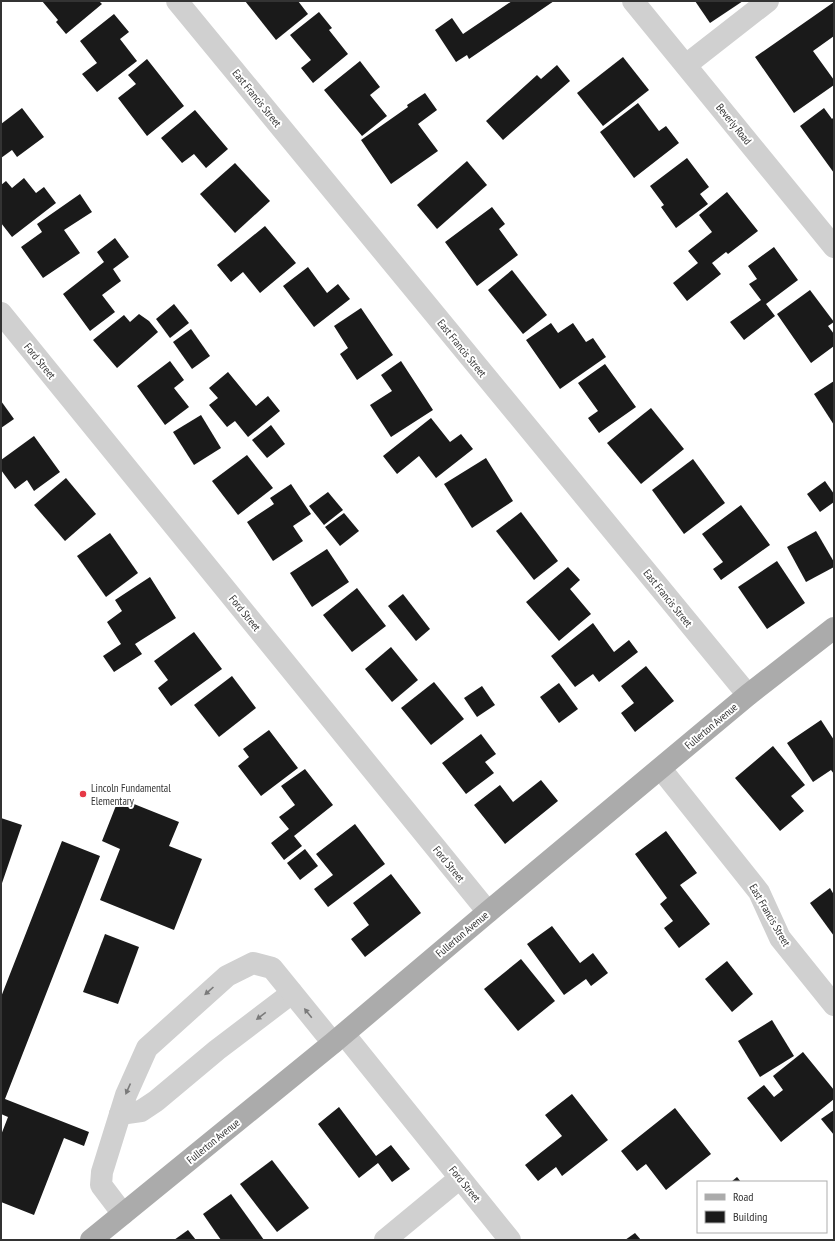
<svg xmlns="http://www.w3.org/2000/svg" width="835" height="1241" viewBox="0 0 835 1241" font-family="'PT Sans Narrow',sans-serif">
  <rect width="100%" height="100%" fill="#fff"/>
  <g fill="#1a1a1a">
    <path d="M 42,1 L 99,1 L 102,4 L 66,34 L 56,22 L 58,20 Z"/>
    <path d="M 245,1 L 298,1 L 308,14 L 276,40 Z"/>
    <path d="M 512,1 L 554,1 L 469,59 L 467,55 L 456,62 L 435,30 L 452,18 L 463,34 Z"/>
    <path d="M 695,1 L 743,1 L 710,23 Z"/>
    <path d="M 834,2 L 834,36 L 813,51 L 834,80 L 834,85 L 794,113 L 755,57 Z"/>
    <path d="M 319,12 L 332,28 L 329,30 L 348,54 L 313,83 L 301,68 L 311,60 L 290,35 Z"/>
    <path d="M 114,14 L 129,32 L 120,39 L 137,61 L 97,92 L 82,74 L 97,63 L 80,41 Z"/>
    <path d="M 623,57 L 649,90 L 603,126 L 577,93 Z"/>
    <path d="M 147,59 L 184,106 L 147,136 L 118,98 L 136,84 L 128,75 Z"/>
    <path d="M 360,61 L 380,87 L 370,95 L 387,116 L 362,136 L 324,90 Z"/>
    <path d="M 557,65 L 570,81 L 503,140 L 486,121 L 537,75 L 541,79 Z"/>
    <path d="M 425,93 L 437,110 L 418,124 L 438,151 L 391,184 L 361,140 L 408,107 L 407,105 Z"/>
    <path d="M 638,103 L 659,131 L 666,126 L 679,143 L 634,178 L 600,132 Z"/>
    <path d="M 22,108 L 44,137 L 17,157 L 12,150 L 1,158 L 1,124 Z"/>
    <path d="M 824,108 L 832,119 L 834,117 L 834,173 L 800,126 Z"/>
    <path d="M 195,110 L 228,149 L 206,168 L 194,154 L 182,163 L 161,138 Z"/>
    <path d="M 687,158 L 709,187 L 700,194 L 708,204 L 676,228 L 661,207 L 664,205 L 650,186 Z"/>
    <path d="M 467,161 L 487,185 L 437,229 L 417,205 Z"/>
    <path d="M 235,163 L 270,201 L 235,233 L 200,194 Z"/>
    <path d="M 24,178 L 36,193 L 44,187 L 56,203 L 12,237 L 1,223 L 1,185 L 6,181 L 12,188 Z"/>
    <path d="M 727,192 L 758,231 L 728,254 L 726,252 L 712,263 L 721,274 L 687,301 L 673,283 L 698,263 L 688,251 L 712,232 L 699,215 Z"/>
    <path d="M 80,194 L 92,212 L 64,230 L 80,253 L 43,278 L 21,247 L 42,232 L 37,224 Z"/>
    <path d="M 492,207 L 505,224 L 499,229 L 518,255 L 477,286 L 445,242 Z"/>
    <path d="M 265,226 L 296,263 L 260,293 L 243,272 L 231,282 L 217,265 Z"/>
    <path d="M 115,238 L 129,257 L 113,269 L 121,281 L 102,295 L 115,312 L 90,331 L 63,294 L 104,262 L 97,252 Z"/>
    <path d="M 774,247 L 798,280 L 766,304 L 775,316 L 744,340 L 730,322 L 761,300 L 749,284 L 757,279 L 748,266 Z"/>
    <path d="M 308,267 L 327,293 L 338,284 L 350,299 L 314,327 L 283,286 Z"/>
    <path d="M 512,270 L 547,315 L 523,334 L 488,290 Z"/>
    <path d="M 810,290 L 834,322 L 828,326 L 834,334 L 834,346 L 811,363 L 777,314 Z"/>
    <path d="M 174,304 L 189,323 L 170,338 L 156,319 Z"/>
    <path d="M 361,308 L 393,355 L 357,380 L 340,354 L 348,348 L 334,326 Z"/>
    <path d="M 139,314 L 149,321 L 158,332 L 117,368 L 93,340 L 124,315 L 130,322 Z"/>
    <path d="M 551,323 L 558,333 L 573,323 L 586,342 L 593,338 L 606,357 L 560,389 L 526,340 Z"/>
    <path d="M 191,329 L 210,356 L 192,369 L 173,342 Z"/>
    <path d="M 170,361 L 184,380 L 174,388 L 189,407 L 165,425 L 137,386 Z"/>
    <path d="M 401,361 L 433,410 L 391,437 L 370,405 L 392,391 L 381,375 Z"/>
    <path d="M 605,364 L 636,407 L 599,433 L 588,418 L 598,411 L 578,383 Z"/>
    <path d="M 228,372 L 256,406 L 268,396 L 280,411 L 248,437 L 235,421 L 227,427 L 209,405 L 218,398 L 209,388 Z"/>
    <path d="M 834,381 L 834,425 L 814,394 Z"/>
    <path d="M 1,401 L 14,419 L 1,428 Z"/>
    <path d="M 651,408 L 684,449 L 641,484 L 607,443 Z"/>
    <path d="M 201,415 L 221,448 L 194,465 L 173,432 Z"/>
    <path d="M 431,418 L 450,442 L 461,434 L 473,449 L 436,478 L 419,456 L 397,474 L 383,456 Z"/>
    <path d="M 271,425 L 285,444 L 267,458 L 252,440 Z"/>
    <path d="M 34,436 L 60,472 L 34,491 L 27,480 L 15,489 L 1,470 L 1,460 Z"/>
    <path d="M 247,455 L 273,488 L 238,515 L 212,481 Z"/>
    <path d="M 486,458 L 513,501 L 472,528 L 444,484 Z"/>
    <path d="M 693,459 L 725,503 L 684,534 L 652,490 Z"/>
    <path d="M 66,478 L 96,514 L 65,541 L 34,505 Z"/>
    <path d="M 825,481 L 834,494 L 834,502 L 820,512 L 807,494 Z"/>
    <path d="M 291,484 L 311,514 L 293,526 L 303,541 L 273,561 L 247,522 L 274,504 L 270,498 Z"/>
    <path d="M 328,492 L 343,510 L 324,525 L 309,506 Z"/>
    <path d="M 741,505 L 770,545 L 721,580 L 713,569 L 723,562 L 702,534 Z"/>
    <path d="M 521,512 L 558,561 L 534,580 L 496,531 Z"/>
    <path d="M 344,513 L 359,531 L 340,546 L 325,527 Z"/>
    <path d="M 816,531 L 834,562 L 834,567 L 806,582 L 787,547 Z"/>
    <path d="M 110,533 L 138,573 L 106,597 L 77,556 Z"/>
    <path d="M 327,549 L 349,582 L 312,607 L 290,573 Z"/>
    <path d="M 777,561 L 805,603 L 767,629 L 738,587 Z"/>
    <path d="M 568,567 L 580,580 L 570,589 L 591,614 L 559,641 L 526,602 Z"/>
    <path d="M 150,577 L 176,618 L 135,644 L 142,654 L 114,672 L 103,656 L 121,644 L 107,622 L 122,611 L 115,600 Z"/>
    <path d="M 357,588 L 386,626 L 352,652 L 323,615 Z"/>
    <path d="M 403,594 L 430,629 L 416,641 L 388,606 Z"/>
    <path d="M 593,623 L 614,652 L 629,640 L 638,652 L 599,682 L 593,674 L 575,687 L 551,656 Z"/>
    <path d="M 194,632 L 222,669 L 171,706 L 158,688 L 168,680 L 154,661 Z"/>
    <path d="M 391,647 L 418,680 L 392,702 L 365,669 Z"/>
    <path d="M 646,666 L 674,701 L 635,732 L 621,713 L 634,703 L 621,686 Z"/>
    <path d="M 232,676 L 256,708 L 219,737 L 194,705 Z"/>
    <path d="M 434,682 L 464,719 L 431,745 L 401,708 Z"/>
    <path d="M 559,683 L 578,709 L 559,723 L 540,697 Z"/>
    <path d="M 482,686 L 495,705 L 477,717 L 464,698 Z"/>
    <path d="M 821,720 L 834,740 L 834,774 L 831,770 L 813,782 L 787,743 Z"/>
    <path d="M 269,730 L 298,768 L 261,796 L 238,766 L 249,757 L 243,749 Z"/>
    <path d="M 481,734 L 496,754 L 485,762 L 494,773 L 466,794 L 442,763 Z"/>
    <path d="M 773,746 L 805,785 L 791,796 L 804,811 L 780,831 L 735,778 Z"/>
    <path d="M 305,769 L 333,805 L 294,836 L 302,846 L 284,860 L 271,843 L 289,829 L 279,817 L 295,805 L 281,786 Z"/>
    <path d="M 541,780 L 558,801 L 505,844 L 474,805 L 500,785 L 513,802 Z"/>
    <path d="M 119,798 L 179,822 L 169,846 L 202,859 L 174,930 L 100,900 L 120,849 L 102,841 Z"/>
    <path d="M 1,818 L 22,825 L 1,886 Z"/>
    <path d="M 355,824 L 385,864 L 328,907 L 314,889 L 333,875 L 316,854 Z"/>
    <path d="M 666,831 L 697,873 L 680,885 L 710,924 L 679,948 L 664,928 L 673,921 L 660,904 L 667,898 L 635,854 Z"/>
    <path d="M 62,841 L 100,856 L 5,1099 L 89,1132 L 84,1146 L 64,1138 L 34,1215 L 1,1202 L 1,1135 L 8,1117 L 1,1114 L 1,997 Z"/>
    <path d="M 305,849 L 318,866 L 300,880 L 287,863 Z"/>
    <path d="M 391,874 L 421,913 L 365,957 L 351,939 L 369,925 L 353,903 Z"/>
    <path d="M 830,888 L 834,895 L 834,936 L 810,903 Z"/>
    <path d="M 552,926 L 580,963 L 593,953 L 608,973 L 591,986 L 586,979 L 564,995 L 527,944 Z"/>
    <path d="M 105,934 L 139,947 L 118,1004 L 83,992 Z"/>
    <path d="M 521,959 L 555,1001 L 518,1031 L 484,989 Z"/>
    <path d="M 727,961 L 753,994 L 732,1012 L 705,979 Z"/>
    <path d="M 772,1020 L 794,1056 L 760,1077 L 738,1041 Z"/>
    <path d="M 803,1052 L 834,1090 L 834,1099 L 781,1142 L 747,1098 L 764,1085 L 774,1097 L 783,1090 L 773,1076 Z"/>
    <path d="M 572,1094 L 608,1140 L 562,1176 L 556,1167 L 538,1181 L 525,1165 L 562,1136 L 545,1115 Z"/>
    <path d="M 339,1107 L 376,1156 L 391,1145 L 410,1169 L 392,1182 L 378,1163 L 359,1178 L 318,1124 Z"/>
    <path d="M 675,1108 L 711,1154 L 666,1190 L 646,1164 L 637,1171 L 621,1151 Z"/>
    <path d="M 834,1110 L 834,1135 L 821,1119 Z"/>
    <path d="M 272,1160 L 309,1208 L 277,1232 L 240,1184 Z"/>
    <path d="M 737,1177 L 741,1182 L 731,1182 Z"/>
    <path d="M 231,1194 L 264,1240 L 221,1240 L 203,1214 Z"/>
    <path d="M 188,1230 L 196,1240 L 174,1240 Z"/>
    <path d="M 635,1233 L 641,1240 L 625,1240 Z"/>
  </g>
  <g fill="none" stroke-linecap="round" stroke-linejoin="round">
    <g stroke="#d0d0d0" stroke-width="22">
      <path d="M 177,1 L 748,695"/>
      <path d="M 633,1 L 834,247"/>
      <path d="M 686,65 L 768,1"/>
      <path d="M 1,313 L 488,912"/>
      <path d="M 661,769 L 759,892 L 780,938 L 834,1005"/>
      <path d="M 344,1034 L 510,1240"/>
      <path d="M 120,1114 L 141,1111 L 156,1101 L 217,1050 L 292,993"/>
      <path d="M 123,1214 L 101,1185 L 102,1172 L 126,1095 L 147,1048 L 227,976 L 253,963 L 272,968 L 333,1043"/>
      <path d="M 385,1240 L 460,1178"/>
    </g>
    <path stroke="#ababab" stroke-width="22" d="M 91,1240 L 333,1043 L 488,912 L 748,695 L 834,628"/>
  </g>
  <defs><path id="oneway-solid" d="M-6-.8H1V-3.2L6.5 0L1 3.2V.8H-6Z"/></defs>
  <g fill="#7a7a7a">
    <use href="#oneway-solid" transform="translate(209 991) rotate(138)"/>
    <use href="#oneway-solid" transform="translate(308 1013) rotate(-129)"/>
    <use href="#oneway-solid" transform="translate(261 1016) rotate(143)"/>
    <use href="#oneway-solid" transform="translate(128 1089) rotate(114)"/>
  </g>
  <circle fill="#e63946" stroke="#fff" stroke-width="1.5" cx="83" cy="794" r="4"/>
  <g text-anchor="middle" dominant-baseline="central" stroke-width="4" stroke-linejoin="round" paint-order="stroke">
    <g font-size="11" fill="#333" stroke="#fff">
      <text transform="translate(257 98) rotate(51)">East Francis Street</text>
      <text transform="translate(734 124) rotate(51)">Beverly Road</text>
      <text transform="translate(462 348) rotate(51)">East Francis Street</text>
      <text transform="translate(40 361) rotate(51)">Ford Street</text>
      <text transform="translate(668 598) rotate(51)">East Francis Street</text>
      <text transform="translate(245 613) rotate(51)">Ford Street</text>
      <text transform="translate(711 726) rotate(-40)">Fullerton Avenue</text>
      <text transform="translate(449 864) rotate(51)">Ford Street</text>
      <text transform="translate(770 915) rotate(60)">East Francis Street</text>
      <text transform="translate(462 934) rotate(-40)">Fullerton Avenue</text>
      <text transform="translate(213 1141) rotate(-39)">Fullerton Avenue</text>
      <text transform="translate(465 1184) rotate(51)">Ford Street</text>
    </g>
    <g font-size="11" fill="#333" stroke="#fff" text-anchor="start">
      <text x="91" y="788">Lincoln Fundamental<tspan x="91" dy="13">Elementary</tspan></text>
    </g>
  </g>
  <rect width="835" height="1241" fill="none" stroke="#333333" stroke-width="4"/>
  <rect x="697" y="1181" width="130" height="52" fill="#ffffff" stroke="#adadad"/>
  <rect x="705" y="1194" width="20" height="6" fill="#ababab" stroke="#adadad"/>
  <text x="733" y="1201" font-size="12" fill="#333333">Road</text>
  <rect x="705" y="1211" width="20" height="12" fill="#1a1a1a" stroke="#adadad"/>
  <text x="733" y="1221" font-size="12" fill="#333333">Building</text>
</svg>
